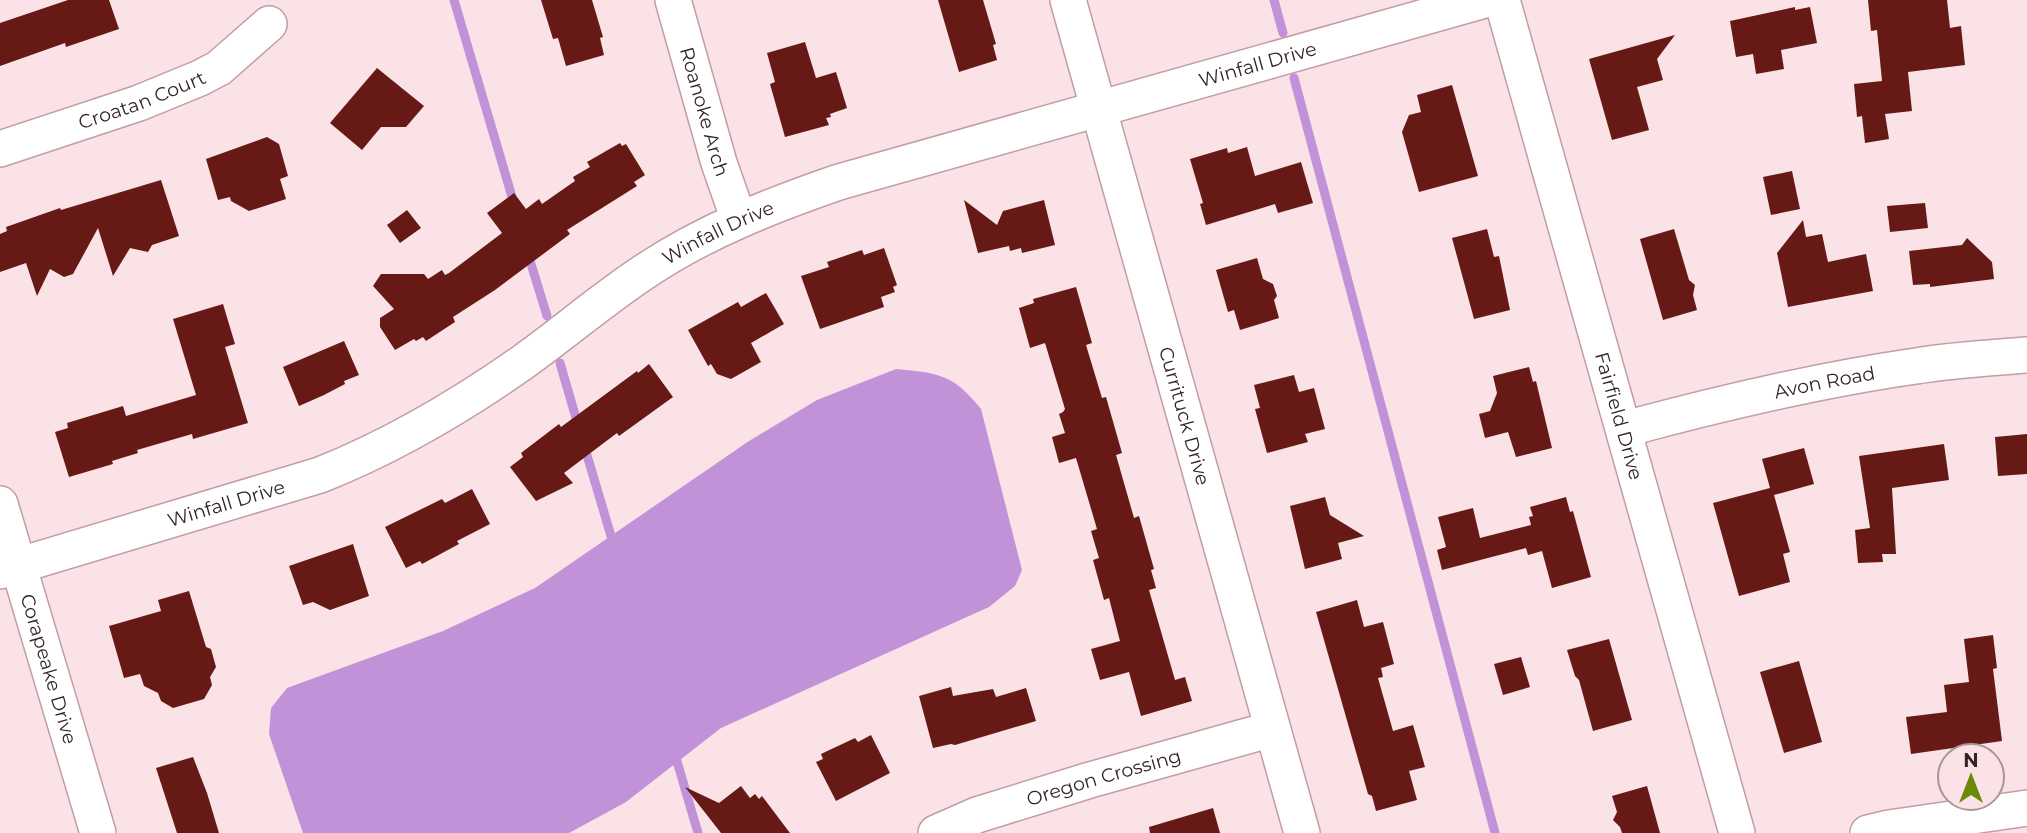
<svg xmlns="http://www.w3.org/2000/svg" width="2027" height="833" viewBox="0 0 2027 833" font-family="Montserrat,sans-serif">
  <rect width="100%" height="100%" fill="#fae2e7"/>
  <path fill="#c292d8" d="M 896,369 C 939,373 953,374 981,409 L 1022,570 L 1015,586 L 989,607 L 721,728 L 626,802 L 569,833 L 303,833 L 269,734 L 271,708 L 287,688 L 443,631 L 535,588 L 749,441 L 817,400 Z"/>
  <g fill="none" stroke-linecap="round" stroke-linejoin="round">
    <g stroke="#c292d8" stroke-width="9">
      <path d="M 454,0 L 515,207"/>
      <path d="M 1274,0 L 1283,33"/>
      <path d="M 1294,78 L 1495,833"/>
      <path d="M 528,254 L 547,316"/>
      <path d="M 560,363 L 578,425"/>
      <path d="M 584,445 L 614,546"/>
      <path d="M 674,751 L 698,833"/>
    </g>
  </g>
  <g fill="#661915">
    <path d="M 68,0 L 109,0 L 119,29 L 66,47 L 65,43 L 0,66 L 0,23 Z"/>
    <path d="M 541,0 L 592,0 L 603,37 L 600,38 L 604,55 L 566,66 L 558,38 L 553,39 Z"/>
    <path d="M 938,0 L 983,0 L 996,44 L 993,45 L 997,60 L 959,72 Z"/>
    <path d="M 1868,0 L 1947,0 L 1950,28 L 1961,26 L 1965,65 L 1908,72 L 1912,111 L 1885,114 L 1889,139 L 1865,143 L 1862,116 L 1857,117 L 1854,84 L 1882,81 L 1877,30 L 1871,31 Z"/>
    <path d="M 1795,7 L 1795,10 L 1810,7 L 1817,43 L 1781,50 L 1784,69 L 1756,74 L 1753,54 L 1736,57 L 1730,21 Z"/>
    <path d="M 1675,35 L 1657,59 L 1663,80 L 1637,87 L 1649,130 L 1612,140 L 1589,59 Z"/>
    <path d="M 805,42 L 816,78 L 836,72 L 847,108 L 830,114 L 831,117 L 826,118 L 829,125 L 785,137 L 770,84 L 775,82 L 767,53 Z"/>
    <path d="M 377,68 L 424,106 L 406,127 L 381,127 L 362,150 L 330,123 Z"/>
    <path d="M 1452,85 L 1478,176 L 1419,192 L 1402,132 L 1409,115 L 1421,112 L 1417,95 Z"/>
    <path d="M 267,137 L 279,144 L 288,176 L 280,179 L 286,199 L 249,211 L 231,201 L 230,197 L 218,200 L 206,159 Z"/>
    <path d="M 620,143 L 622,146 L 626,144 L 645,175 L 634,182 L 637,186 L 567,230 L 570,234 L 495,290 L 453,317 L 455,322 L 426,341 L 423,337 L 416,341 L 414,339 L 395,350 L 380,327 L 380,318 L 394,309 L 373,286 L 381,274 L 424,274 L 428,279 L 442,270 L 445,275 L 449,273 L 502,233 L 487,213 L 514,193 L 526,209 L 539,199 L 542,204 L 575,181 L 573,177 L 590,167 L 587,162 Z"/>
    <path d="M 1247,147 L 1255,176 L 1301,162 L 1313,203 L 1278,213 L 1275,204 L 1206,225 L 1200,204 L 1203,203 L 1190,159 L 1227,148 L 1228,153 Z"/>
    <path d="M 1792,171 L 1800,209 L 1771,215 L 1763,177 Z"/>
    <path d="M 161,180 L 179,236 L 152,245 L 148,252 L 130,248 L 113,276 L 98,228 L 73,274 L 64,277 L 50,269 L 37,296 L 26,263 L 0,272 L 0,234 L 7,231 L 6,227 L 60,208 L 61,210 Z"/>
    <path d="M 964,200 L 997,225 L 1003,211 L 1044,200 L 1055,245 L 1022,253 L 1021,248 L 1010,251 L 1009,246 L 978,253 Z"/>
    <path d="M 1925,203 L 1928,228 L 1890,232 L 1887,206 Z"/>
    <path d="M 407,210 L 421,228 L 400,243 L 387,225 Z"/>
    <path d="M 1803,220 L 1806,237 L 1822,234 L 1828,262 L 1866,254 L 1873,291 L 1788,307 L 1777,253 Z"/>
    <path d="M 1487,229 L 1494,257 L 1499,256 L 1510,310 L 1474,319 L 1452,238 Z"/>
    <path d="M 1674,229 L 1689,280 L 1695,285 L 1693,295 L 1697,310 L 1663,320 L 1640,239 Z"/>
    <path d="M 1967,238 L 1992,262 L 1994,279 L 1930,287 L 1930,284 L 1913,285 L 1909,251 L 1962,245 Z"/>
    <path d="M 884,248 L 897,285 L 893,287 L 895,292 L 881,297 L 884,307 L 820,329 L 801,276 L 829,267 L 827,262 L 862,250 L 864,255 Z"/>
    <path d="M 1257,258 L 1263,279 L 1273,284 L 1277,296 L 1274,300 L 1279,318 L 1240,330 L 1234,310 L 1228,312 L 1216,270 Z"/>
    <path d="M 1076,287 L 1092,343 L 1086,345 L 1102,398 L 1106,397 L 1122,453 L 1116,455 L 1134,518 L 1139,516 L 1154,569 L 1151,570 L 1156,588 L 1149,590 L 1175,680 L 1185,677 L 1192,701 L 1141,716 L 1129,672 L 1100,680 L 1091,649 L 1120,641 L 1109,598 L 1104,600 L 1093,560 L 1099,558 L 1091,531 L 1097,529 L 1076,458 L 1059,463 L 1052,437 L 1065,433 L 1059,414 L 1063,412 L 1065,409 L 1045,343 L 1030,348 L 1019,308 L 1034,303 L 1033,299 Z"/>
    <path d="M 766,293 L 784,324 L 751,343 L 761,362 L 731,379 L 717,374 L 711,364 L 708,366 L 688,330 L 738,302 L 741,307 Z"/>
    <path d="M 223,304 L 235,344 L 225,347 L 248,423 L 193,439 L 192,434 L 137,450 L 138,453 L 112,461 L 113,464 L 69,477 L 55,432 L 68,428 L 67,423 L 123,406 L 126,416 L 196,395 L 173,319 Z"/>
    <path d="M 344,341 L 359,375 L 344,381 L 345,384 L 324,395 L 299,406 L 283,367 Z"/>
    <path d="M 649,364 L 673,397 L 619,436 L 617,433 L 564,473 L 573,483 L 536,501 L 510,467 L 523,457 L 521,453 L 559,424 L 561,427 L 637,371 L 638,373 Z"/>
    <path d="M 1529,367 L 1533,382 L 1536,381 L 1552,448 L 1516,457 L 1508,432 L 1485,438 L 1479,414 L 1490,411 L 1497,393 L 1493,376 Z"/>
    <path d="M 1294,375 L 1299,392 L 1314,388 L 1325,429 L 1305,434 L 1308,442 L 1267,453 L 1255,409 L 1260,408 L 1254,385 Z"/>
    <path d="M 2027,434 L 2027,474 L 1998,476 L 1995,437 Z"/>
    <path d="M 1944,444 L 1949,480 L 1892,488 L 1896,554 L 1882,554 L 1883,562 L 1858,563 L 1855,530 L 1870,528 L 1859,456 Z"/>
    <path d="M 1804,448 L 1814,484 L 1774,495 L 1790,552 L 1783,554 L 1790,582 L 1739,596 L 1713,503 L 1770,488 L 1762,459 Z"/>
    <path d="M 472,489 L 490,524 L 457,541 L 459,544 L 422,564 L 420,561 L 406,568 L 385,527 L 442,499 L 445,503 Z"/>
    <path d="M 1325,497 L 1330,515 L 1364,536 L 1338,543 L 1342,559 L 1305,569 L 1290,506 Z"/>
    <path d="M 1566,497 L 1570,512 L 1573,511 L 1591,577 L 1552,588 L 1542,551 L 1528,555 L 1526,548 L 1442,570 L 1437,550 L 1446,547 L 1438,517 L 1473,508 L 1480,538 L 1531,525 L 1529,517 L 1533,516 L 1530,507 Z"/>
    <path d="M 353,544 L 369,596 L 330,610 L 313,602 L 303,605 L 289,566 Z"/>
    <path d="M 189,591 L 206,647 L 211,649 L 216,667 L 210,677 L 212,685 L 204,699 L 173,708 L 161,701 L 158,693 L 144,686 L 140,674 L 124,678 L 109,626 L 161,611 L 158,600 Z"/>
    <path d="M 1357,600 L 1364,627 L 1383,622 L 1394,664 L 1381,668 L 1383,677 L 1378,678 L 1393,731 L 1413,725 L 1425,767 L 1409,771 L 1417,800 L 1376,811 L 1372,796 L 1368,794 L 1316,612 Z"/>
    <path d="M 1993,635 L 1997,668 L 1993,669 L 2002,741 L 1911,754 L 1906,717 L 1947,712 L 1944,685 L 1969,682 L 1964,639 Z"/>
    <path d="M 1609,639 L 1632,720 L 1593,731 L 1579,680 L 1575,676 L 1567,650 Z"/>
    <path d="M 1521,657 L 1530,687 L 1503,695 L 1494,664 Z"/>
    <path d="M 1799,661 L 1822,742 L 1784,753 L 1760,672 Z"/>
    <path d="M 951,687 L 953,696 L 993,689 L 996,697 L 1026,688 L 1036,721 L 955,745 L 951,744 L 933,748 L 919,696 Z"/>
    <path d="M 871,735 L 890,773 L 836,801 L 816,762 L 823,759 L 821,754 L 855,738 L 858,742 Z"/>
    <path d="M 193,757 L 207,793 L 219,833 L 177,833 L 156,768 Z"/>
    <path d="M 741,786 L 750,798 L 755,794 L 759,799 L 762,796 L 790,833 L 721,833 L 685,787 L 719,803 Z"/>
    <path d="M 1647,786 L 1660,833 L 1622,833 L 1620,827 L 1613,820 L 1617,812 L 1612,796 Z"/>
    <path d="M 1213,808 L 1220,833 L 1150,833 L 1149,827 Z"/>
  </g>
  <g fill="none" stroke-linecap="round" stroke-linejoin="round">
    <g stroke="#c29da5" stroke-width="38">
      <g id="minor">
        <path id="s1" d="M 673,0 L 719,163 L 739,220"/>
        <path id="s2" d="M 1068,0 L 1302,833"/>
        <path id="s3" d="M 1502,0 L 1737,833"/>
        <path id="s4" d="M 0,149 L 139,103 L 200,78 L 219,68 L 269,24"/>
        <path id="s5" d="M 1625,429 C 1721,403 1818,380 1916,366 C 1952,360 1990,358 2027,355"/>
        <path id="s6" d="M 0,504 L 98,833"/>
        <path id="s7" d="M 0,571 L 320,475 C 393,446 459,407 523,362 C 565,332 604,298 647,270 C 706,231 772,205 839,182 L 1485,0"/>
        <path id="s8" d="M 936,833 L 977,815 L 1090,780 L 1272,729"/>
        <path d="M 1868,833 L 1889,828 L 2027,808"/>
      </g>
    </g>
    <use href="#minor" stroke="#fff" stroke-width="35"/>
  </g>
  <g text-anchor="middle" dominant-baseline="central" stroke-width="7" stroke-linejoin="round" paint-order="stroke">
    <g font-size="19" fill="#322427" stroke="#fae2e7">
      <text stroke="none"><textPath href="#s7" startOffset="1368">Winfall Drive</textPath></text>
      <text stroke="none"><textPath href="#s4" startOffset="150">Croatan Court</textPath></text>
      <text stroke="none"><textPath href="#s1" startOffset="116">Roanoke Arch</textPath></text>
      <text stroke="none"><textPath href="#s7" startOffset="802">Winfall Drive</textPath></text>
      <text stroke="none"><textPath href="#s5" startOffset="205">Avon Road</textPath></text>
      <text stroke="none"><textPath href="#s2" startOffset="432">Currituck Drive</textPath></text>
      <text stroke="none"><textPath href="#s3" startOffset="432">Fairfield Drive</textPath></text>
      <text stroke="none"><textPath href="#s7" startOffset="236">Winfall Drive</textPath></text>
      <text stroke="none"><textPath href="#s6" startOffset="172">Corapeake Drive</textPath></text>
      <text stroke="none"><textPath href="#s8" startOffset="177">Oregon Crossing</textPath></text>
    </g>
  </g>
  <g transform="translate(1971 777)"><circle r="33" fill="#fae2e7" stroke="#aa969a" stroke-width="2"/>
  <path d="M0-5L12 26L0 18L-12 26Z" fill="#6b8904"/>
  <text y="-10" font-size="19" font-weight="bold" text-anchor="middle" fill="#322427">N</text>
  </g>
</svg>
